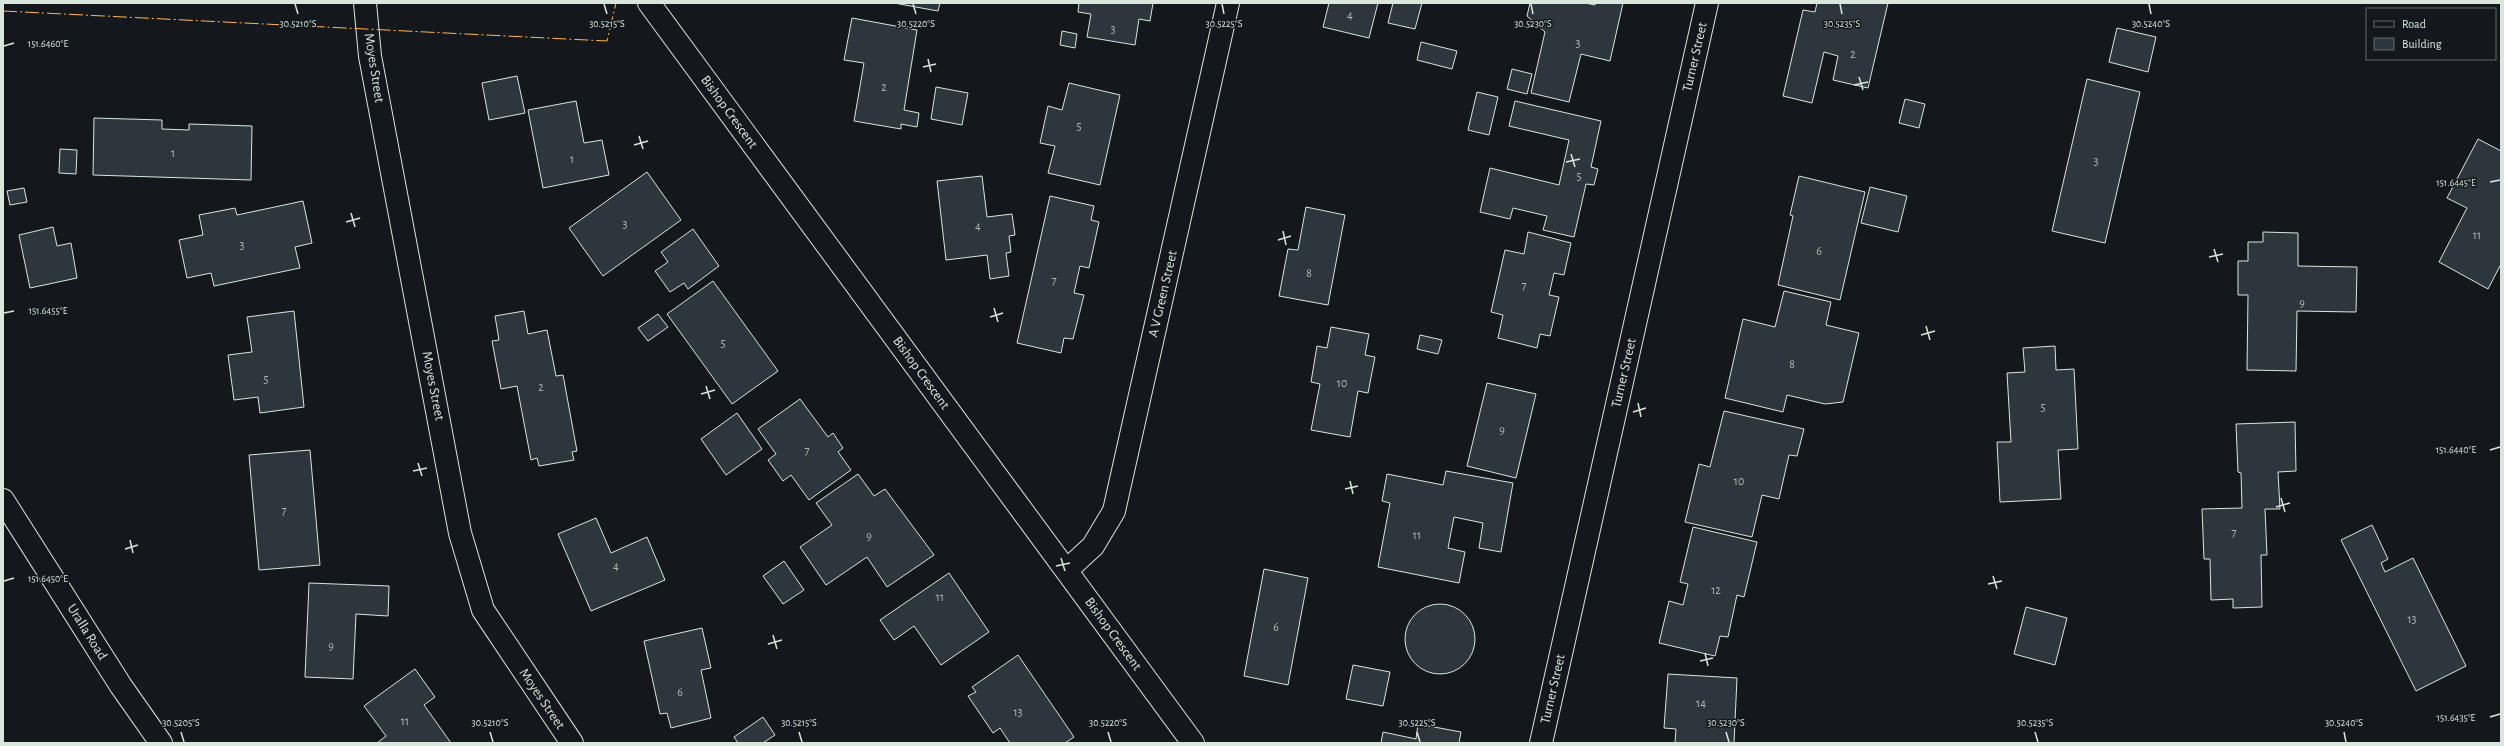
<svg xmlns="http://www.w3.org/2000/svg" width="2504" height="746" viewBox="0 0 2504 746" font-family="'Alegreya Sans',sans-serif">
  <rect width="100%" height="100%" fill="#14181c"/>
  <g fill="#2c363c" stroke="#d8e6dc">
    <path d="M 894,3 L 940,3 L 938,11 Z"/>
    <path d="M 1079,3 L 1153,3 L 1150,21 L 1139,19 L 1135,45 L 1087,37 L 1091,14 L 1078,12 Z"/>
    <path d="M 1329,3 L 1378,3 L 1369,38 L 1323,27 Z"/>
    <path d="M 1393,3 L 1422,3 L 1415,29 L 1388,23 Z"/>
    <path d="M 1530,3 L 1585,3 L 1595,5 L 1595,3 L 1623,3 L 1610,61 L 1581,54 L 1569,102 L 1531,93 L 1545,32 L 1527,16 Z"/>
    <path d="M 1817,3 L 1888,3 L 1868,88 L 1833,80 L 1838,56 L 1824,52 L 1812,103 L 1783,96 L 1803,10 L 1815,12 Z"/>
    <path d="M 852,18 L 917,30 L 904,110 L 919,113 L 917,127 L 901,124 L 901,129 L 854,121 L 864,63 L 844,60 Z"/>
    <path d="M 2117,28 L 2156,37 L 2148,72 L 2109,62 Z"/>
    <path d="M 1062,31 L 1077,34 L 1075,48 L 1060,45 Z"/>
    <path d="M 1421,42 L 1457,51 L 1452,69 L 1417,60 Z"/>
    <path d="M 1512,69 L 1532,74 L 1527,94 L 1507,89 Z"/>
    <path d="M 517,76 L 525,113 L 489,120 L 482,83 Z"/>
    <path d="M 2087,79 L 2140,92 L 2105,243 L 2052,231 Z"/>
    <path d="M 1069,83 L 1120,95 L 1100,185 L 1048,173 L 1055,146 L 1040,143 L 1048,106 L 1062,110 Z"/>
    <path d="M 936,87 L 968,93 L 962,125 L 931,119 Z"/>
    <path d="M 1477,92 L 1498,97 L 1489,135 L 1468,130 Z"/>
    <path d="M 1905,99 L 1925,104 L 1919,128 L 1899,123 Z"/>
    <path d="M 576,101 L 584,143 L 602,140 L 609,175 L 543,188 L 528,110 Z"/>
    <path d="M 1515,101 L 1601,121 L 1591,167 L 1598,169 L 1594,185 L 1586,184 L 1574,237 L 1543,230 L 1547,216 L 1513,208 L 1510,219 L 1480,212 L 1490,168 L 1559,185 L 1569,140 L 1509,126 Z"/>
    <path d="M 94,118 L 162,120 L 162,129 L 189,130 L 189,124 L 252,126 L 251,180 L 93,175 Z"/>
    <path d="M 2478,139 L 2501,151 L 2501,264 L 2488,289 L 2439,262 L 2467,208 L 2447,198 Z"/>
    <path d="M 60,149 L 77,150 L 76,174 L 59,173 Z"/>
    <path d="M 647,172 L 681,220 L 603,276 L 569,228 Z"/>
    <path d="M 982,176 L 987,217 L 1012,214 L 1015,235 L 1009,236 L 1011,252 L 1006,253 L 1009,276 L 990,279 L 987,255 L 946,260 L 937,181 Z"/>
    <path d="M 1799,176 L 1865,192 L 1840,300 L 1778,285 L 1793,216 L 1790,215 Z"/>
    <path d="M 1870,187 L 1907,196 L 1898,232 L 1861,223 Z"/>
    <path d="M 24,188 L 27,202 L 10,205 L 7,191 Z"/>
    <path d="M 1050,196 L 1094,206 L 1091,220 L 1099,222 L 1089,268 L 1080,266 L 1074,293 L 1084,295 L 1073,339 L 1064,338 L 1061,353 L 1017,343 Z"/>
    <path d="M 303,201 L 312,243 L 295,247 L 300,268 L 214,286 L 211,273 L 187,278 L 179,240 L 203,235 L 199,215 L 235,208 L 237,215 Z"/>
    <path d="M 1306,207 L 1345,215 L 1328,305 L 1279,296 L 1288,249 L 1298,250 Z"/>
    <path d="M 53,227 L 57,246 L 71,243 L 77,278 L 30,288 L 19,235 Z"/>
    <path d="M 693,229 L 719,266 L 688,289 L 684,283 L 670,292 L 655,271 L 668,262 L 661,252 Z"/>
    <path d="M 1528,232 L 1571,243 L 1564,275 L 1554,273 L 1549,295 L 1559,297 L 1550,336 L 1540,334 L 1537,348 L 1498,338 L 1503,315 L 1491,312 L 1505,250 L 1524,254 Z"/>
    <path d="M 2263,232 L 2298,233 L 2298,266 L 2357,267 L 2356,312 L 2297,311 L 2296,371 L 2247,370 L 2248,295 L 2238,295 L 2238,261 L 2248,261 L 2248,242 L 2263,242 Z"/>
    <path d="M 713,281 L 778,371 L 732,404 L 667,314 Z"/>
    <path d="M 1784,291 L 1831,302 L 1826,325 L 1859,333 L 1843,402 L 1825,404 L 1787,395 L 1783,412 L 1725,398 L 1743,319 L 1775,327 Z"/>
    <path d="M 294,311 L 304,407 L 260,413 L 258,397 L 234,400 L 228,355 L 252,352 L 247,317 Z"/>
    <path d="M 524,311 L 528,334 L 547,330 L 556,376 L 563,375 L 577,451 L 572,452 L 574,460 L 539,466 L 537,458 L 531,460 L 517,386 L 501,389 L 492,341 L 499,340 L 495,316 Z"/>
    <path d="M 658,314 L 668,327 L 648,341 L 638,328 Z"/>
    <path d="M 1331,327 L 1369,334 L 1365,355 L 1375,357 L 1368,393 L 1358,391 L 1350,437 L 1311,430 L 1320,384 L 1311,382 L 1317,346 L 1327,348 Z"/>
    <path d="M 1420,335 L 1442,340 L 1438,354 L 1417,349 Z"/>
    <path d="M 2055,346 L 2056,370 L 2074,369 L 2078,449 L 2058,450 L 2061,499 L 2000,502 L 1997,442 L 2011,442 L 2007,373 L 2025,372 L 2023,348 Z"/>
    <path d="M 1487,383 L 1536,394 L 1516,478 L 1467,466 Z"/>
    <path d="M 800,399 L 828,437 L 833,433 L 843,448 L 838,452 L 851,470 L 809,500 L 791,475 L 783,481 L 768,460 L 776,454 L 758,429 Z"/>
    <path d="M 1724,411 L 1804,429 L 1797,456 L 1789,455 L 1779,499 L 1762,495 L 1752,537 L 1685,522 L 1699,464 L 1710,467 Z"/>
    <path d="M 737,413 L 762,449 L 726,475 L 701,439 Z"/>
    <path d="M 2295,422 L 2296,471 L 2278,472 L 2280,509 L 2265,509 L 2267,555 L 2261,555 L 2262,607 L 2233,608 L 2233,599 L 2211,600 L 2210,559 L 2204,559 L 2202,509 L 2242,508 L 2241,473 L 2238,472 L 2236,424 Z"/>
    <path d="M 310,450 L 320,565 L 259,570 L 249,455 Z"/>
    <path d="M 1446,471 L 1513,483 L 1501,552 L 1479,548 L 1483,523 L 1454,517 L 1448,548 L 1465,552 L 1459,583 L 1378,567 L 1390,503 L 1382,501 L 1387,474 L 1443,485 Z"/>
    <path d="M 858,474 L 874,496 L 885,489 L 934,555 L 887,587 L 867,557 L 826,585 L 800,547 L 832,525 L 816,503 Z"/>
    <path d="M 596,518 L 611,553 L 647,537 L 665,580 L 591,611 L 558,534 Z"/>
    <path d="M 2372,525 L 2388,559 L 2381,563 L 2385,572 L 2413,558 L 2466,666 L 2416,691 L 2341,540 Z"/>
    <path d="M 1693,527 L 1757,542 L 1744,597 L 1737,595 L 1728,637 L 1720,636 L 1715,656 L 1659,643 L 1669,601 L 1683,605 L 1688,584 L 1680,582 Z"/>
    <path d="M 784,561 L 804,590 L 783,604 L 763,576 Z"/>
    <path d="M 1264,569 L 1308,578 L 1288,685 L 1244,676 Z"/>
    <path d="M 949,573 L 989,632 L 941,665 L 914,626 L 894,640 L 880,620 Z"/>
    <path d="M 309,583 L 389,586 L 388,616 L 356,614 L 353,679 L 305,677 Z"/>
    <circle cx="1440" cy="639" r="35"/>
    <path d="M 2026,607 L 2067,618 L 2055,665 L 2014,654 Z"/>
    <path d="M 702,628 L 711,668 L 701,670 L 711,718 L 671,728 L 667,713 L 660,714 L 644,641 Z"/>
    <path d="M 1018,655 L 1074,737 L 1065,743 L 1010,743 L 1000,728 L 993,733 L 968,696 L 976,692 L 972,687 Z"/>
    <path d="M 1353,665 L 1390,672 L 1383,706 L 1346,699 Z"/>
    <path d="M 415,669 L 435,697 L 424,705 L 451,743 L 377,743 L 386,736 L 364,706 Z"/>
    <path d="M 1668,674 L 1737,678 L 1734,743 L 1675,743 L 1676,729 L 1664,728 Z"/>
    <path d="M 763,717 L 775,735 L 763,743 L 738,743 L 734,737 Z"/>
    <path d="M 1418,724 L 1461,732 L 1459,743 L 1381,743 L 1383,732 L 1416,739 Z"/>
  </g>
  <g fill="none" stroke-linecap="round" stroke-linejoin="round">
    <g stroke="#d8e6dc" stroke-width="24">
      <g id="minor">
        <path d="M 365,3 L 370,56 L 460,533 L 483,610 L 572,743"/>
        <path d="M 649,3 L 1193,743"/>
        <path d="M 1067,570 L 1093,546 L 1114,511 L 1228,3"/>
        <path d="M 1541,743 L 1707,3"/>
      </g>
    </g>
    <g stroke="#d8e6dc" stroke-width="24">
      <path id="major" d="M 3,500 L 121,686 L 161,743"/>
    </g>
    <use href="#minor" stroke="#14181c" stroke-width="22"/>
    <use href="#major" stroke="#14181c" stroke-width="22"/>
    <path stroke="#ffb74d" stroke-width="1" stroke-dasharray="14 3 2 3" stroke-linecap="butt" d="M 3,11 L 607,41 L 616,3"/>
  </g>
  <path fill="none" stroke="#d8e6dc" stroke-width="1.5" d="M 295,4 L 298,14M 604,4 L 607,14M 913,4 L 916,14M 1222,4 L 1224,14M 1531,4 L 1533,14M 1840,4 L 1842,14M 2149,4 L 2151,14M 4,46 L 14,43M 928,59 L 931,72M 923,67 L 936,64M 1859,77 L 1863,90M 1854,85 L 1868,82M 639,136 L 643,149M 634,145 L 648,141M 1571,154 L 1575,167M 1566,162 L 1580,159M 2490,182 L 2500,180M 351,213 L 355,227M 346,222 L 360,218M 1283,231 L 1286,245M 1278,240 L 1291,236M 2214,249 L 2218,262M 2209,257 L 2223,254M 994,308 L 998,322M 4,313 L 14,311M 990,317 L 1003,313M 1926,326 L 1930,340M 1921,335 L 1935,331M 706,386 L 710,399M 701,394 L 715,390M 1638,403 L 1641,417M 1633,412 L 1646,408M 2490,450 L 2500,447M 418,463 L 422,476M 413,471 L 427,468M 1350,481 L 1353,494M 1345,489 L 1358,486M 2281,498 L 2285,512M 2276,507 L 2290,503M 130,540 L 133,553M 125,549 L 138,545M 1061,558 L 1065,571M 1056,566 L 1070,563M 1993,576 L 1997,589M 4,581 L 14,578M 1988,584 L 2002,581M 773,635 L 777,649M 768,644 L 782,640M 1705,653 L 1708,666M 1700,661 L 1713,658M 2490,717 L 2500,714M 181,732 L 184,742M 490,732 L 493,742M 799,732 L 802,742M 1108,732 L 1111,742M 1417,732 L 1420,742M 1726,732 L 1729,742M 2035,732 L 2038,742M 2344,732 L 2346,742"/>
  <g text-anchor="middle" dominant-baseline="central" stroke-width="3" stroke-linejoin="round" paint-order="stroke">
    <g font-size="12" fill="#adbab4">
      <text x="1350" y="15">4</text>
      <text x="1113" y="29">3</text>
      <text x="1578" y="43">3</text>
      <text x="1853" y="54">2</text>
      <text x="884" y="87">2</text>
      <text x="1079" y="126">5</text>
      <text x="173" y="153">1</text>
      <text x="572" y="159">1</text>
      <text x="2096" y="161">3</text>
      <text x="1579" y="176">5</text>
      <text x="625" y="224">3</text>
      <text x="978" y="226">4</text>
      <text x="2477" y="235">11</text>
      <text x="242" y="245">3</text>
      <text x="1819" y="251">6</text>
      <text x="1309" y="273">8</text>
      <text x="1054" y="280">7</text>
      <text x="1524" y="285">7</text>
      <text x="2302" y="303">9</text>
      <text x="723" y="343">5</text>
      <text x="1792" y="364">8</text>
      <text x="266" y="379">5</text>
      <text x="1342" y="383">10</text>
      <text x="541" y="387">2</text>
      <text x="2043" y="407">5</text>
      <text x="1502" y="430">9</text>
      <text x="807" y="450">7</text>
      <text x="1739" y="481">10</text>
      <text x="284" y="510">7</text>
      <text x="2234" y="532">7</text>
      <text x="1417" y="535">11</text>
      <text x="869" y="536">9</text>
      <text x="616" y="566">4</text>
      <text x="1716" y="590">12</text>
      <text x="940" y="597">11</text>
      <text x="2412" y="619">13</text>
      <text x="1276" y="627">6</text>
      <text x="331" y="646">9</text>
      <text x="680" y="692">6</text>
      <text x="1701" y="703">14</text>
      <text x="1018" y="712">13</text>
      <text x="405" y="721">11</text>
    </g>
    <g font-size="14" fill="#d8e6dc" stroke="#14181c">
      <text transform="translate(1695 57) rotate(-77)">Turner Street</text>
      <text transform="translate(374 68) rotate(81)">Moyes Street</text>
      <text transform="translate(729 112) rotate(54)">Bishop Crescent</text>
      <text transform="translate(1163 294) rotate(-77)">A V Green Street</text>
      <text transform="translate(921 373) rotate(54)">Bishop Crescent</text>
      <text transform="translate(1624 373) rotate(-77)">Turner Street</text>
      <text transform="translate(433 386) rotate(79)">Moyes Street</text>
      <text transform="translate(87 632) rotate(58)">Uralla Road</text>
      <text transform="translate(1113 634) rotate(54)">Bishop Crescent</text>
      <text transform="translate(1553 689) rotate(-77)">Turner Street</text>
      <text transform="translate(542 699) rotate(56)">Moyes Street</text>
    </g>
  </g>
  <g font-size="10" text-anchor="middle" fill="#d8e6dc" stroke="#14181c" stroke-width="3" stroke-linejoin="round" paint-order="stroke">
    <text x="298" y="27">30.5210°S</text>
    <text x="607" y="27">30.5215°S</text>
    <text x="916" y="27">30.5220°S</text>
    <text x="1533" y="27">30.5230°S</text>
    <text x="2151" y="27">30.5240°S</text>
    <text x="1224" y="27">30.5225°S</text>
    <text x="1842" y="27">30.5235°S</text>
    <text x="48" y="47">151.6460°E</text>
    <text x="2456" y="186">151.6445°E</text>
    <text x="48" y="314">151.6455°E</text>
    <text x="2456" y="453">151.6440°E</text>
    <text x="48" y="582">151.6450°E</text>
    <text x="2456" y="721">151.6435°E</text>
    <text x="181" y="726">30.5205°S</text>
    <text x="490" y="726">30.5210°S</text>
    <text x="799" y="726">30.5215°S</text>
    <text x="1108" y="726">30.5220°S</text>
    <text x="1417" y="726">30.5225°S</text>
    <text x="1726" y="726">30.5230°S</text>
    <text x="2035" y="726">30.5235°S</text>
    <text x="2344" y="726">30.5240°S</text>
  </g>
  <rect width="2504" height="746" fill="none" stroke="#d8e6dc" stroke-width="8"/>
  <rect x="2366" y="8" width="130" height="52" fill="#14181c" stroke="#626a69"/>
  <rect x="2374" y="21" width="20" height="6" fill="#14181c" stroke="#626a69"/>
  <text x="2402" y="28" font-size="12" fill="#d8e6dc">Road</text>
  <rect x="2374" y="38" width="20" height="12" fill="#2c363c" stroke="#626a69"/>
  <text x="2402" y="48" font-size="12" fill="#d8e6dc">Building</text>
</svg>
